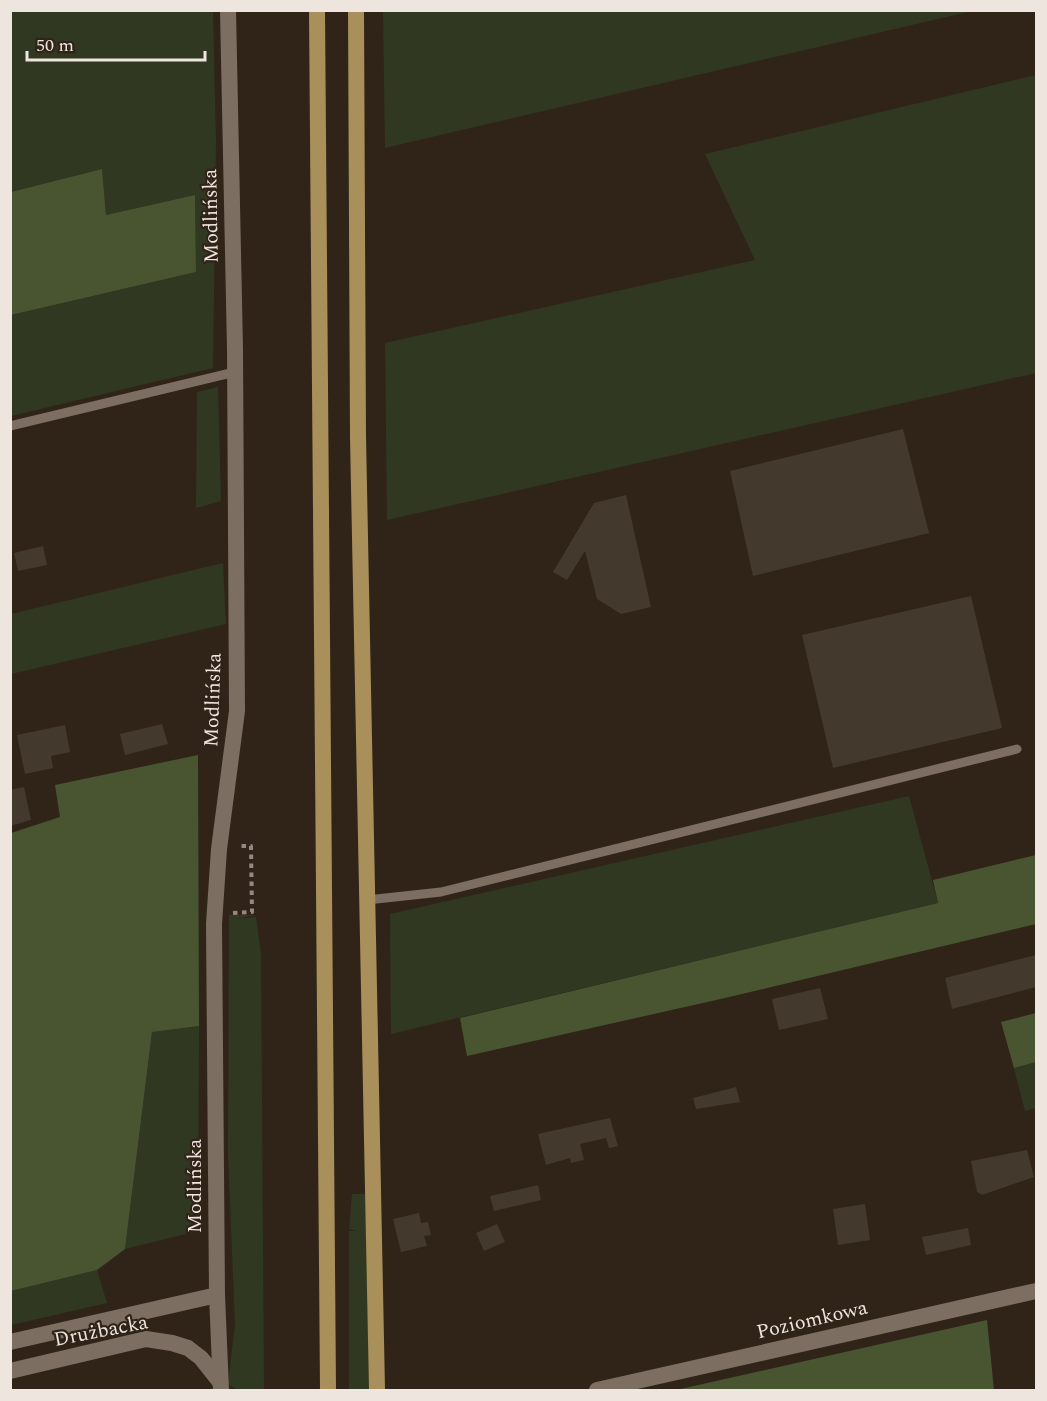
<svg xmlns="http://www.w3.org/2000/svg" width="1047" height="1401" viewBox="0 0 1047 1401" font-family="Spectral,serif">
  <rect width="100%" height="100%" fill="#302419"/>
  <g fill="#303822">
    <path d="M 383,10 L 972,10 L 972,11 L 385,148 Z"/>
    <path d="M 11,11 L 213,11 L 216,141 L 213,368 L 11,416 L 11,315 L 196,272 L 195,195 L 106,215 L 102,169 L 11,192 Z"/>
    <path d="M 1036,75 L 1036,373 L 387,520 L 385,343 L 755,260 L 705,154 Z"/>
    <path d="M 218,387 L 221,501 L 196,508 L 197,392 Z"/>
    <path d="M 223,563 L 226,624 L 11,674 L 11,614 Z"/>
    <path d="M 909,796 L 938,903 L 391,1034 L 390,914 Z"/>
    <path d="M 229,915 L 256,915 L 235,919 L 256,917 L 261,954 L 264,1390 L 237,1390 L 228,1384 L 235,1324 L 228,1154 Z"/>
    <path d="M 199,1026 L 198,1231 L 125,1249 L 152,1032 Z"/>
    <path d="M 1036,1062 L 1036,1108 L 1025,1111 L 1014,1068 Z"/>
    <path d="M 352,1194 L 366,1194 L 369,1390 L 349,1390 L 349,1231 L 357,1231 L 349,1229 Z"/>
    <path d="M 97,1270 L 107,1303 L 11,1325 L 11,1291 Z"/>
  </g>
  <g fill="#495530">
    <path d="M 102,169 L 106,215 L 195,195 L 196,272 L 11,315 L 11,192 Z"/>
    <path d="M 198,755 L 199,1026 L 152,1032 L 125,1249 L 97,1270 L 11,1291 L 11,833 L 60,817 L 55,785 Z"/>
    <path d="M 1036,855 L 1036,924 L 725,998 L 467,1056 L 460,1018 L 938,903 L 933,880 Z"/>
    <path d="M 1036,1013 L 1036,1062 L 1014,1068 L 1001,1022 Z"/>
    <path d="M 987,1320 L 994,1390 L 676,1390 Z"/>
  </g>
  <g fill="#43392c">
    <path d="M 903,429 L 929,533 L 753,576 L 730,471 Z"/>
    <path d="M 626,495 L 651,607 L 621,614 L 597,599 L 585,551 L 567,580 L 553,572 L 594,503 Z"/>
    <path d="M 43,546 L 47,565 L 18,571 L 14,553 Z"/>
    <path d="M 971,596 L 1002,728 L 833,768 L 802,635 Z"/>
    <path d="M 162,724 L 168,744 L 125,755 L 120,734 Z"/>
    <path d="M 65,725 L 70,752 L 51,756 L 53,768 L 25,774 L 17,735 Z"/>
    <path d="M 24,787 L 31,820 L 10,826 L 10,790 Z"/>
    <path d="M 1036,955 L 1036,987 L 952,1009 L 945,978 Z"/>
    <path d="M 820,988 L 828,1019 L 779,1030 L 772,999 Z"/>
    <path d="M 736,1087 L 740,1102 L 696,1109 L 693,1098 Z"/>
    <path d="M 610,1118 L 618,1146 L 609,1148 L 606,1138 L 580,1144 L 584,1160 L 571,1163 L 570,1158 L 546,1165 L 538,1134 Z"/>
    <path d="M 1027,1150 L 1034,1177 L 982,1195 L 977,1192 L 971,1161 Z"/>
    <path d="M 538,1185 L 541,1200 L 494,1211 L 490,1196 Z"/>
    <path d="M 865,1204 L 870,1240 L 838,1245 L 833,1209 Z"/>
    <path d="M 419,1213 L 421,1223 L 428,1222 L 431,1235 L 424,1236 L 427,1246 L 401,1252 L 393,1219 Z"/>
    <path d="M 497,1224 L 505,1242 L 484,1251 L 476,1233 Z"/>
    <path d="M 968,1228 L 971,1245 L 926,1255 L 922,1237 Z"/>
  </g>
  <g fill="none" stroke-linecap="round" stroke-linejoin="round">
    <path stroke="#948981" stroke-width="4" stroke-dasharray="4.5 4.5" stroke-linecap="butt" d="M 233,913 L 252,912 L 251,846 L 238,846"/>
    <g stroke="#7d6e62" stroke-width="9">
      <path d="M 10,426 L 235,372"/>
      <path d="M 367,900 L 441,892 L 1017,749"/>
    </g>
    <g stroke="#7d6e62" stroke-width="16">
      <path d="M 10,1342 L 217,1295"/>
      <path d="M 10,1371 L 146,1339 L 172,1343 L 188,1348 L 201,1358 L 220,1382"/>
      <path d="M 221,1390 L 217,1295 L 214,924 L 219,849 L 237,711 L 235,349 L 228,10"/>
      <path d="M 597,1390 L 1036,1291"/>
    </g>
    <g stroke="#a9905a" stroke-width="16">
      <path d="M 317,10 L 328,1390"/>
      <path d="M 356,10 L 358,437 L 377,1390"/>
    </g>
  </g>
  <g text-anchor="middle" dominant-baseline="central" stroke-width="4.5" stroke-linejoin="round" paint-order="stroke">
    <g font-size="20" fill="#eee5df" stroke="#302419">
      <text transform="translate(211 216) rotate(-91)">Modlińska</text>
      <text transform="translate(213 700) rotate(-88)">Modlińska</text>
      <text transform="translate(195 1186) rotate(-90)">Modlińska</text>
      <text transform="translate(812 1320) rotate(-13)">Poziomkowa</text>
      <text transform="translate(101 1331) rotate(-11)">Drużbacka</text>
    </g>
  </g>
  <rect width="1047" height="1401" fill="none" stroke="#eee5df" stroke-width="24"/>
  <path d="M27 51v9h178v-9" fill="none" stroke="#eee5df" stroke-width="3"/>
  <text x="36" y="51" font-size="18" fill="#eee5df" stroke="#302419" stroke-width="4.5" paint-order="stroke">50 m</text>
</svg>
